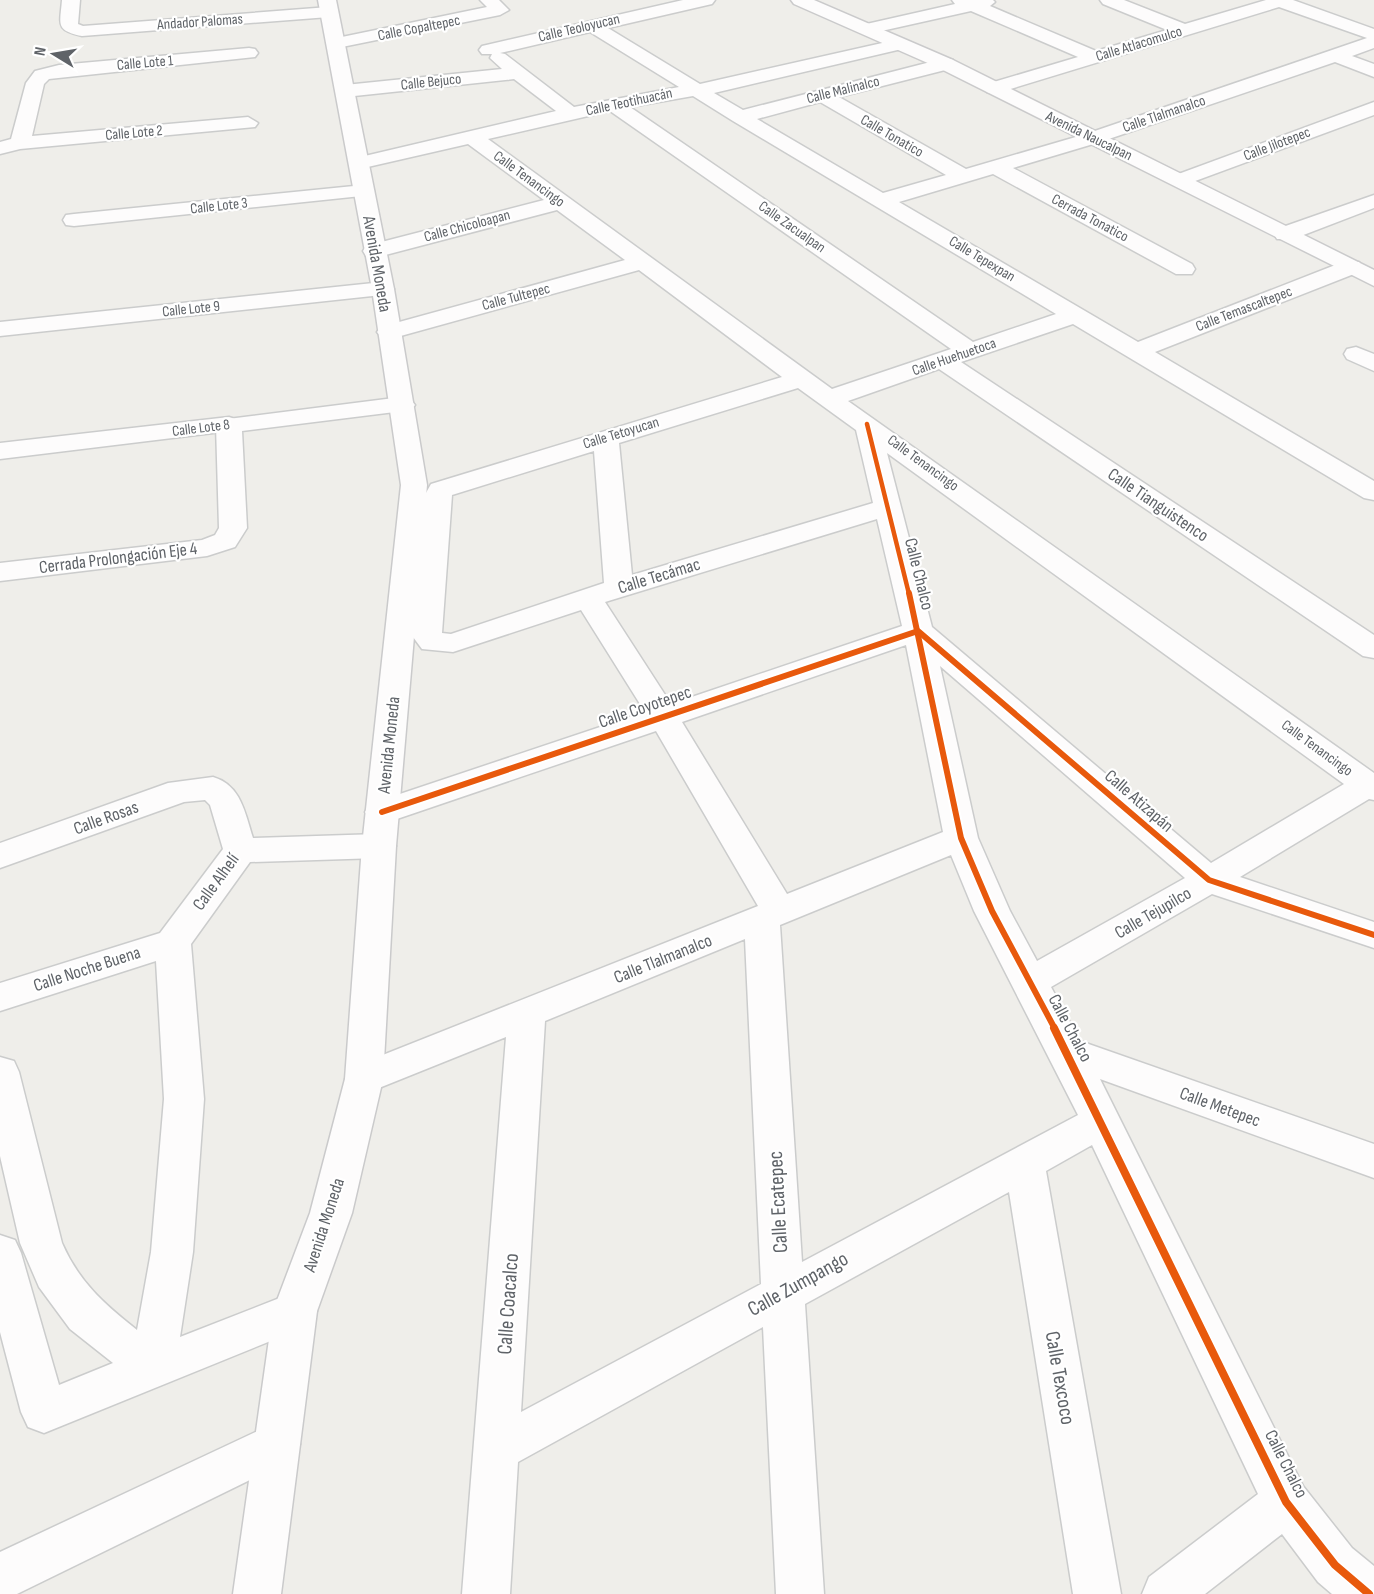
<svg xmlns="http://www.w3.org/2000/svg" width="1374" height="1594" viewBox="0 0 1374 1594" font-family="'Sofia Sans Condensed',sans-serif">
  <rect width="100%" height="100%" fill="#efeeea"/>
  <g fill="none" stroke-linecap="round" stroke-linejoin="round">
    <g stroke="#cbcccc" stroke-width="3">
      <g id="minor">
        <path d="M 62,0 L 80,0 L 78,24 L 83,26 L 329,7 L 338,12 L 329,17 L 82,36 C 55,30 60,25 62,0 Z"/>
        <path d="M 480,0 L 499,0 L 509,10 L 500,15 L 337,48 L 328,43 L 337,38 L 487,7 Z"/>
        <path d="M 683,0 L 715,0 L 712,4 L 608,28 L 700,84 L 900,39 L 909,44 L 906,48 L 714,93 L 743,110 L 946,58 L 953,60 L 955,64 L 953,68 L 839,97 L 966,169 L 1086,134 L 1367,38 L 1279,7 L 994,94 L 987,92 L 985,88 L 987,84 L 1078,57 L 971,11 L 868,34 L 862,33 L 859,29 L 862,25 L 955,4 L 952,0 L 993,0 L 995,2 L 990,6 L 1096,51 L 1167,30 L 1103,4 L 1100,0 L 1124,0 L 1185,24 L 1266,0 L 1293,0 L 1374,29 L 1374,48 L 1352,56 L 1374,64 L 1374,77 L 1335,62 L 1100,142 L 1013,168 L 1192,264 L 1195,269 L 1192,274 L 1176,274 L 993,174 L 899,202 L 1138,342 L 1343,262 L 1359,262 L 1362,267 L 1359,272 L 1155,352 L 1374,481 L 1374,500 L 1364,498 L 1073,324 L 961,362 L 1374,635 L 1374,658 L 1363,656 L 939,369 L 848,401 L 1374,773 L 1374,800 L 1369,799 L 1240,877 L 1374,922 L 1374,948 L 1212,894 L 1051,987 L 1080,1041 L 1374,1144 L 1374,1178 L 1100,1079 L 1303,1486 L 1352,1548 L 1374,1566 L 1374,1594 L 1332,1594 L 1318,1582 L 1282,1534 L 1205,1594 L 1142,1594 L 1149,1577 L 1258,1494 L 1092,1145 L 1046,1171 L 1121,1594 L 1073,1594 L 1009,1192 L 805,1304 L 824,1594 L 776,1594 L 763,1327 L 518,1462 L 510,1594 L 462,1594 L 506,1037 L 364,1094 L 350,1090 L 345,1079 L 350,1068 L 758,906 L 656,731 L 394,820 L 382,823 L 370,820 L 365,812 L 370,804 L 645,712 L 581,610 L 453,652 L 422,649 L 410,633 L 422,500 L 431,484 L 782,377 L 639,270 L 397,337 L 381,337 L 377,332 L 381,327 L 625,260 L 557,210 L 374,258 L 366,256 L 363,251 L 366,246 L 544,200 L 468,144 L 359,169 L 352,167 L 349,163 L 352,159 L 556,111 L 514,79 L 345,97 L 336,91 L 345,85 L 502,69 L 490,58 L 492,54 L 482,54 L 479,50 L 482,46 ZM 590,32 L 679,87 L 574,107 L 505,54 L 500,53 ZM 693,96 L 733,121 L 1056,314 L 973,342 L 630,107 ZM 820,102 L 946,175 L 883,193 L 757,119 ZM 610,111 L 951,349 L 832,389 L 488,139 ZM 798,388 L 856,430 L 873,503 L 632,575 L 619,443 ZM 594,451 L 604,583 L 451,634 L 442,633 L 452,495 ZM 887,453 L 1344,784 L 1211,863 L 932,627 ZM 877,519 L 902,626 L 671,704 L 605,602 ZM 906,645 L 943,832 L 787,894 L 682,722 ZM 940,666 L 1185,878 L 1037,961 L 1010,911 L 978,838 ZM 951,855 L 974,911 L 1078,1115 L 802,1262 L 780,925 ZM 745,939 L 761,1284 L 521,1412 L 545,1021 Z"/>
        <path d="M 249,48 L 255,49 L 258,53 L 255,57 L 49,79 L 44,84 L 32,136 L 248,117 L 258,123 L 255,127 L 20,149 L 0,154 L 0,142 L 11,139 L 26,83 L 35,71 L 59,65 Z"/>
        <path d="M 1374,102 L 1374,115 L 1187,184 L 1173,184 L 1170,180 L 1173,176 Z"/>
        <path d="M 364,185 L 371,187 L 374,191 L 371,195 L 74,226 L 66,225 L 63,220 L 66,215 L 74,214 Z"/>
        <path d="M 1374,195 L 1374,208 L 1293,239 L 1277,239 L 1274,234 L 1277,229 Z"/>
        <path d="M 383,282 L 391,284 L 394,289 L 391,294 L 0,336 L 0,322 Z"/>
        <path d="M 1356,347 L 1374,354 L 1374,371 L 1347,359 L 1344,354 L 1347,349 Z"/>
        <path d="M 229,417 L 238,420 L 242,425 L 238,430 L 0,459 L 0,443 Z"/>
        <path d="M 213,777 C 241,785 245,813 253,838 L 379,834 L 391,838 L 396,846 L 391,854 L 379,858 L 250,862 L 191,944 L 204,1099 L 193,1252 L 180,1337 L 295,1292 L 310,1297 L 317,1311 L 310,1325 L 44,1433 L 28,1427 L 21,1412 L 0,1332 L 0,1235 L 15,1240 L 21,1253 L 59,1385 L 113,1363 L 70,1329 L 39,1287 L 20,1243 L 0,1156 L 0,1057 L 14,1061 L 19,1072 L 62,1243 C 79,1282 104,1304 137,1330 L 151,1252 L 164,1099 L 156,961 L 0,1011 L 0,983 L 160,933 L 223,849 L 210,805 L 205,800 L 184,802 L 0,868 L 0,843 L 168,783 Z"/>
        <path d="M 277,1422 L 293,1429 L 300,1444 L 293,1459 L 17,1594 L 0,1594 L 0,1552 Z"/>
      </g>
    </g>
    <g stroke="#cbcccc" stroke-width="3">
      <path id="tertiary" d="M 402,397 L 411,400 L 415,405 L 411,410 L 242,431 L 247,528 L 235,547 L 207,556 L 0,581 L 0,563 L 202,540 L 215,535 L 219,528 L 216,425 L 220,420 Z"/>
    </g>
    <g stroke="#cacacb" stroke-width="3">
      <g id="secondary">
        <path d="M 318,0 L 336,0 L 394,289 L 427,485 L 396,846 L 383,1079 L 352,1213 L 317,1311 L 281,1594 L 233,1594 L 273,1311 L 310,1213 L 345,1079 L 362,846 L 401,485 L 372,289 Z"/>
        <path d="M 791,0 L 814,0 L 953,60 L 1374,270 L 1374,286 L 939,68 L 794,4 Z"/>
      </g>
    </g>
    <use href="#minor" fill="#fdfcfc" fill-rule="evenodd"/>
    <use href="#tertiary" fill="#fdfcfc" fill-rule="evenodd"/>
    <use href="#secondary" fill="#fdfcfc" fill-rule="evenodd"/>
    <g stroke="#fff" stroke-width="8">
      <path id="cycleway-far2" d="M 867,424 L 909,594"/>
    </g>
    <g stroke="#fff" stroke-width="10">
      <g id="cycleway-far1">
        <path d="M 909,593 L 961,838 L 992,911 L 1055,1029"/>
        <path d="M 382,812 L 918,631 L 1209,880 L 1374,935"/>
      </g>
    </g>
    <g stroke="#fff" stroke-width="11">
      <path id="cycleway" d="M 1054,1028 L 1286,1502 L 1335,1565 L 1369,1594"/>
    </g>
    <use href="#cycleway-far2" stroke="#e8590c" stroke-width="4.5"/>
    <use href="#cycleway-far1" stroke="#e8590c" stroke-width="6"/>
    <use href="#cycleway" stroke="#e8590c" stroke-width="8"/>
  </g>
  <g text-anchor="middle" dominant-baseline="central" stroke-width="4.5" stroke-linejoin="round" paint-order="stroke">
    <g font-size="15" fill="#5f6368" stroke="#fff">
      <text transform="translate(200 22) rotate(-4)">Andador Palomas</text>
      <text transform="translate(419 28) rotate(-11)">Calle Copaltepec</text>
      <text transform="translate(579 28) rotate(-13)">Calle Teoloyucan</text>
      <text transform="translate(1139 44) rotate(-17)">Calle Atlacomulco</text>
      <text transform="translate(145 63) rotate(-5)">Calle Lote 1</text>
      <text transform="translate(431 82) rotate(-6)">Calle Bejuco</text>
      <text transform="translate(843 90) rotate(-14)">Calle Malinalco</text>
      <text transform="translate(629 102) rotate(-12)">Calle Teotihuacán</text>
      <text transform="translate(1164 114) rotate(-19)">Calle Tlalmanalco</text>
      <text transform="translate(134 133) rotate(-5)">Calle Lote 2</text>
      <text transform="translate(892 136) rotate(30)">Calle Tonatico</text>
      <text transform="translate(1089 136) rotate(26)">Avenida Naucalpan</text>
      <text transform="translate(1277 144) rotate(-21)">Calle Jilotepec</text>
      <text transform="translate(529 179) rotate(36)">Calle Tenancingo</text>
      <text transform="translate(219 206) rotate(-6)">Calle Lote 3</text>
      <text transform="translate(1090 218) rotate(28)">Cerrada Tonatico</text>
      <text transform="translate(467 226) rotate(-15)">Calle Chicoloapan</text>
      <text transform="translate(792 227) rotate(35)">Calle Zacualpan</text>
      <text transform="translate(982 259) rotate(31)">Calle Tepexpan</text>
      <text transform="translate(516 297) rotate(-15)">Calle Tultepec</text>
      <text transform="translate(191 309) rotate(-6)">Calle Lote 9</text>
      <text transform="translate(1244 309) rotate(-21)">Calle Temascaltepec</text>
      <text transform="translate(954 357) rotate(-19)">Calle Huehuetoca</text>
      <text transform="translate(201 428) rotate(-7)">Calle Lote 8</text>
      <text transform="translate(621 433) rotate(-17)">Calle Tetoyucan</text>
      <text transform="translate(923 463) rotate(36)">Calle Tenancingo</text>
      <text transform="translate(1317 748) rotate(36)">Calle Tenancingo</text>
    </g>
    <g font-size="18" fill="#5f6368" stroke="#fff">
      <text transform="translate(377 264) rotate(80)">Avenida Moneda</text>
      <text transform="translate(1158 505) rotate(34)">Calle Tianguistenco</text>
      <text transform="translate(118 558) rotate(-7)">Cerrada Prolongación Eje 4</text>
      <text transform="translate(919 574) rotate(76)">Calle Chalco</text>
      <text transform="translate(659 576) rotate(-17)">Calle Tecámac</text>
      <text transform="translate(645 707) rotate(-19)">Calle Coyotepec</text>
      <text transform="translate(389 745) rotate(-84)">Avenida Moneda</text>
      <text transform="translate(1139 801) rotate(41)">Calle Atizapán</text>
      <text transform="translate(106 818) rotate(-20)">Calle Rosas</text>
      <text transform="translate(216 882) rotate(-54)">Calle Alhelí</text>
      <text transform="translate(1153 913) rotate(-30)">Calle Tejupilco</text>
      <text transform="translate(663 959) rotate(-22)">Calle Tlalmanalco</text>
      <text transform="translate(87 969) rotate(-18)">Calle Noche Buena</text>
      <text transform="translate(1070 1028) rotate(62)">Calle Chalco</text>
      <text transform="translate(1220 1107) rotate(20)">Calle Metepec</text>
      <text transform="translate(324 1225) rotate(-72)">Avenida Moneda</text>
      <text transform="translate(1286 1464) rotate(63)">Calle Chalco</text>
    </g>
    <g font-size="21" fill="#5f6368" stroke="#fff">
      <text transform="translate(778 1202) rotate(-93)">Calle Ecatepec</text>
      <text transform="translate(798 1284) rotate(-29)">Calle Zumpango</text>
      <text transform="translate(508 1304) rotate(-86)">Calle Coacalco</text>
      <text transform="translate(1060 1378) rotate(80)">Calle Texcoco</text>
    </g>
  </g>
  <g transform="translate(54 54) rotate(281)" stroke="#ffffff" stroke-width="4.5" paint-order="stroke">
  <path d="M0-4.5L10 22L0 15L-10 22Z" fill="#5f6368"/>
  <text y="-9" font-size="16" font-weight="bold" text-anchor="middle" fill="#5f6368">N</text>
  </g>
</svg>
